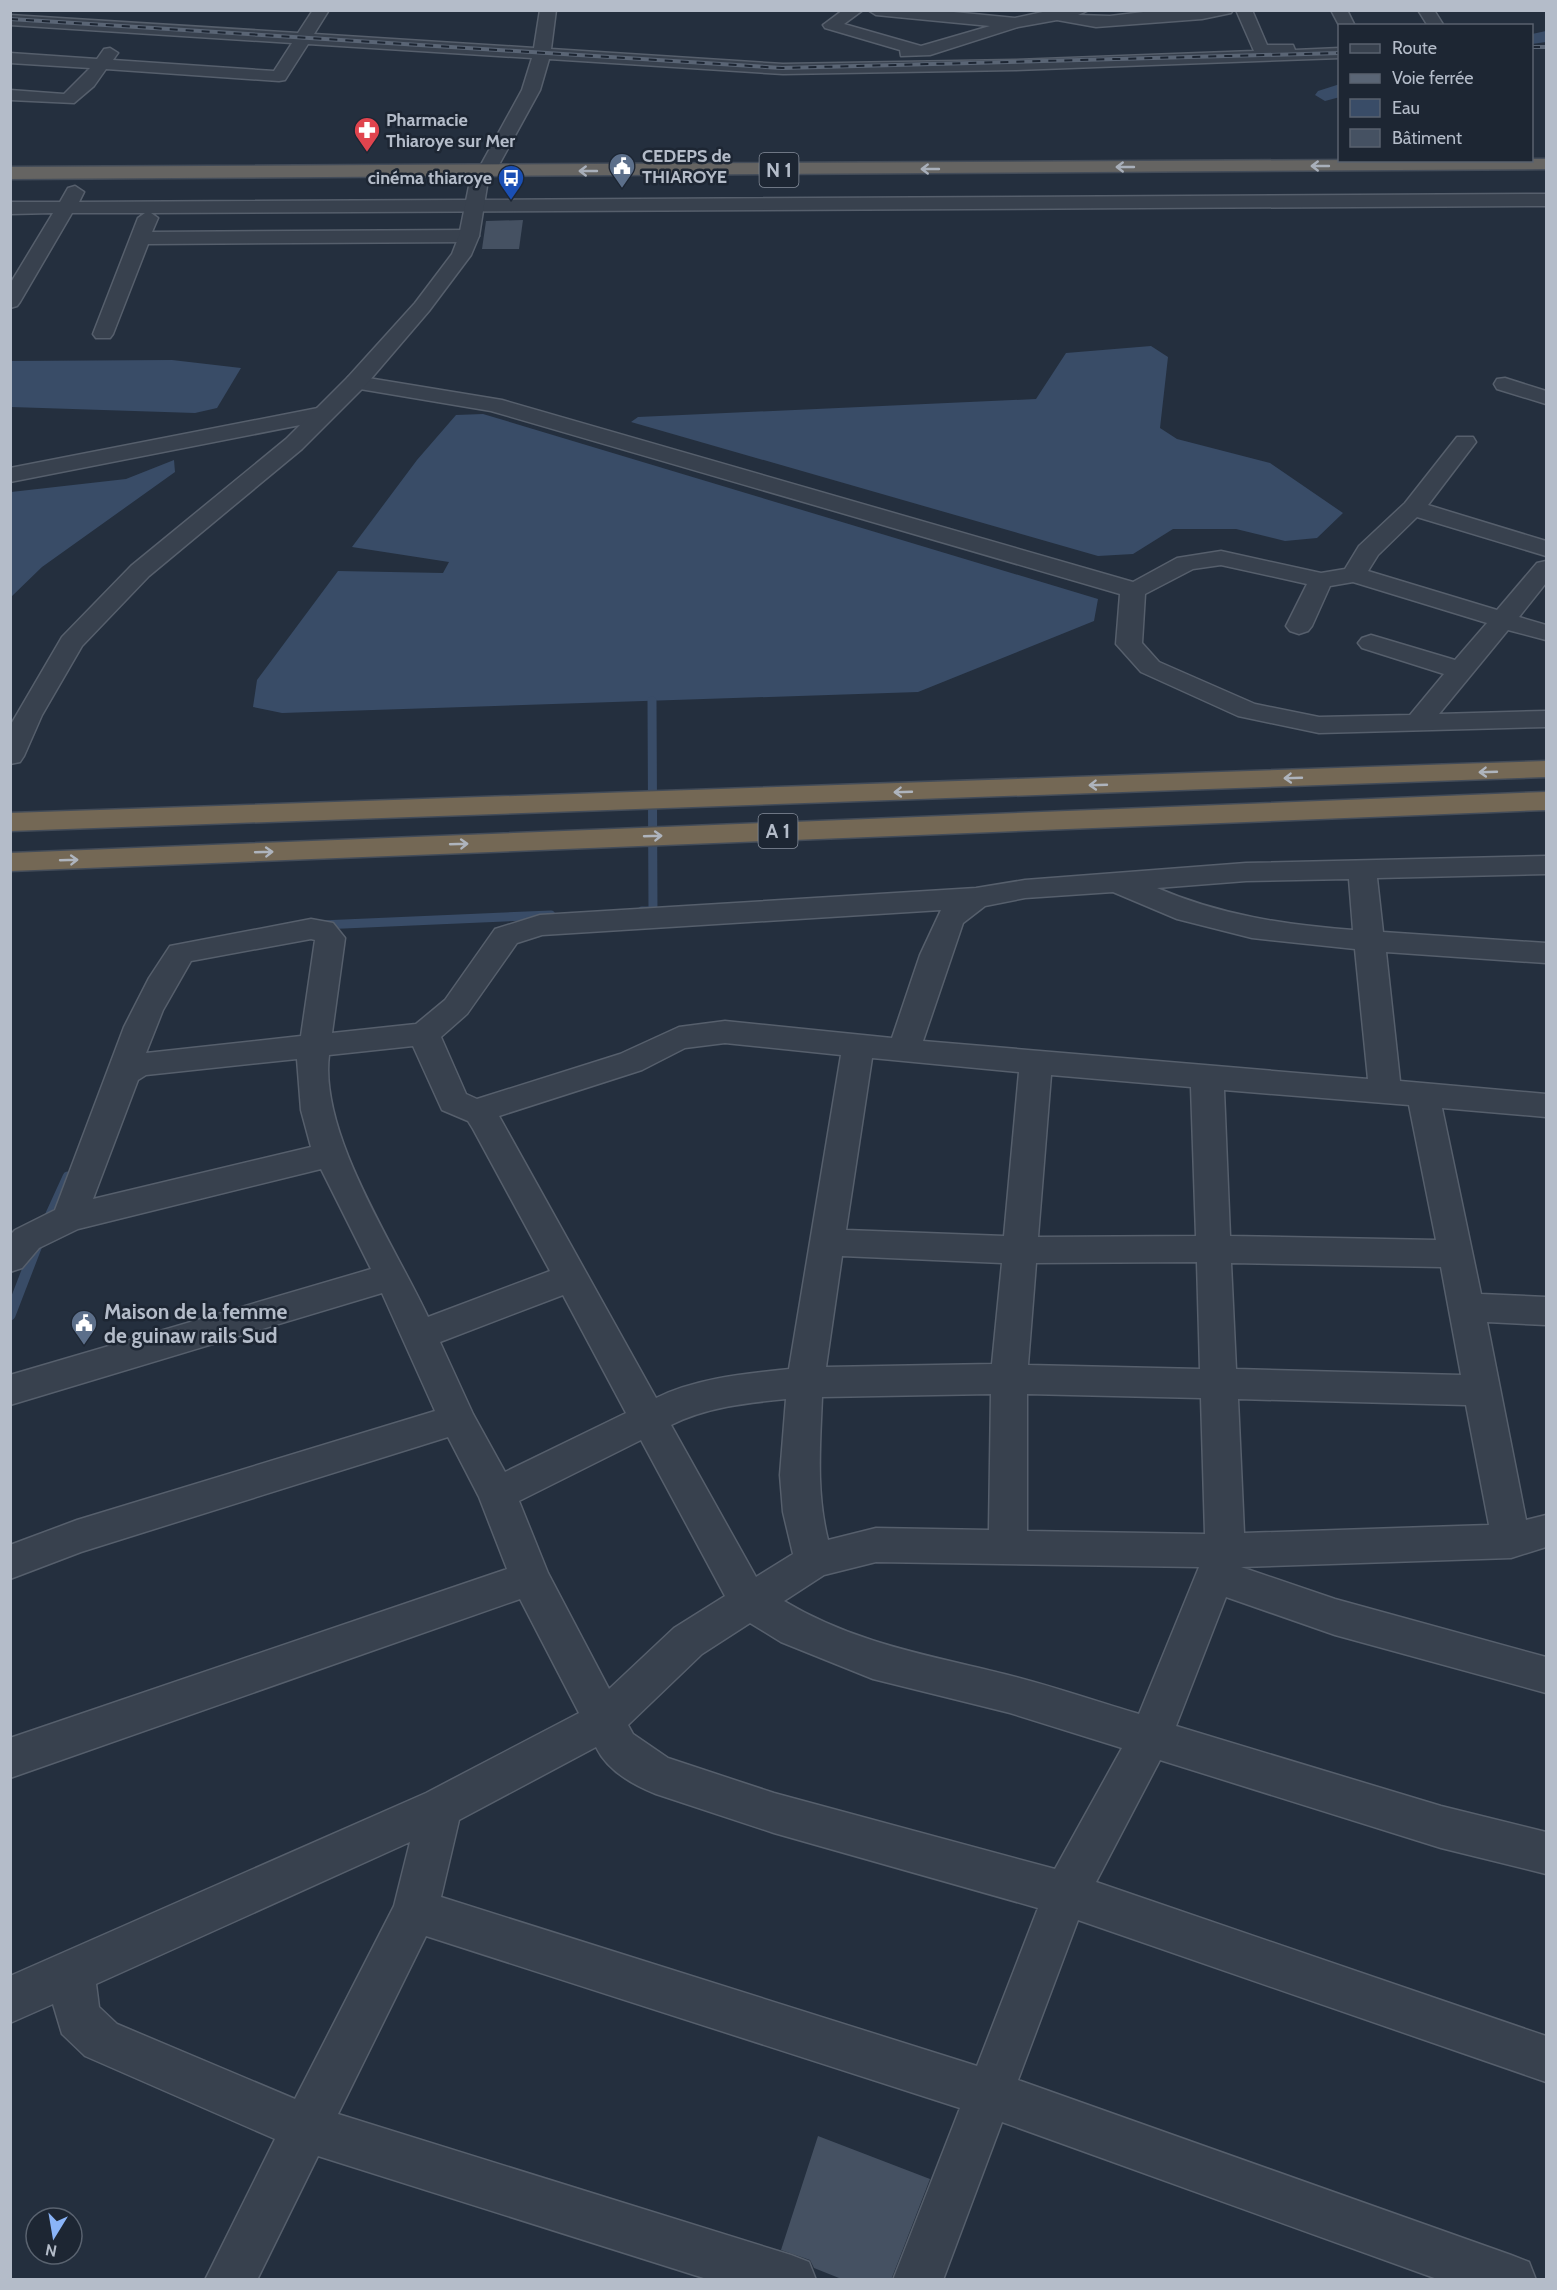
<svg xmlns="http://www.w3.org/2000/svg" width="1557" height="2290" viewBox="0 0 1557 2290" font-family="Cabin,sans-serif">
  <rect width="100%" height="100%" fill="#242f3e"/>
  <g fill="#394c67">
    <path d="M 1151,346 L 1168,357 L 1160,428 L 1177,439 L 1270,463 L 1343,513 L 1317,538 L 1285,541 L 1236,529 L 1173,529 L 1133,554 L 1098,556 L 631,422 L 638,417 L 1036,399 L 1066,353 Z"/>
    <path d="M 172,360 L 241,368 L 217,408 L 195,413 L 11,407 L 11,361 Z"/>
    <path d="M 483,414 L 1098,599 L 1094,621 L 918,692 L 282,713 L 253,707 L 257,680 L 338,571 L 443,573 L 449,562 L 352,547 L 417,460 L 456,415 Z"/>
    <path d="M 174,460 L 175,472 L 42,567 L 11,597 L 11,492 L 126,479 Z"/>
  </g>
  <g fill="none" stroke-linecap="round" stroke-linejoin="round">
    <g stroke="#394c67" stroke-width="9">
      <path d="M 642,911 L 653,911 L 652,701"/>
      <path d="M 321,925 L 551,915"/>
    </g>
    <g stroke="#394c67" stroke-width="11">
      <path d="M 47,1223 L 68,1177"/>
      <path d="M 10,1315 L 37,1245"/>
    </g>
    <g fill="#394c67" fill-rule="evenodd">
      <path d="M 1546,31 L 1546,42 L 1532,44 L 1532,34 Z"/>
      <path d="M 1340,84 L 1340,97 L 1325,101 L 1315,95 L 1318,91 Z"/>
    </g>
  </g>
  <g fill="#455162">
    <path d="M 523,220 L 519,249 L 482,249 L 486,221 Z"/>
    <path d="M 818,2136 L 930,2179 L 891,2280 L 844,2280 L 814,2268 L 810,2260 L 781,2250 Z"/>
  </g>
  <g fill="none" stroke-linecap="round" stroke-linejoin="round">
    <g stroke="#565f6c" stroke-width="3">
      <g id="minor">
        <path d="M 313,10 L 329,10 L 314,34 L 534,48 L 540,10 L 556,10 L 551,49 L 783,64 L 1015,60 L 1254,51 L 1236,10 L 1252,10 L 1267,45 L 1293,45 L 1295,50 L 1340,48 L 1340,58 L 1015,70 L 783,74 L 549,59 L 540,90 L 495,172 L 486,178 L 477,172 L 522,90 L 532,58 L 308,44 L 285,80 L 279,81 L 106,69 L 94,86 L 74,103 L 10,100 L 10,90 L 64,94 L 90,68 L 10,63 L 10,53 L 97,59 L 104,49 L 110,48 L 118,53 L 113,60 L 274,71 L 292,43 L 10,25 L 10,15 L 298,33 Z"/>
        <path d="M 843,10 L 863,10 L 844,24 L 921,46 L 990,26 L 876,15 L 868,10 L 933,10 L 1015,18 L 1052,10 L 1089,10 L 1078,15 L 1110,16 L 1160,10 L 1233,10 L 1231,13 L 1202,19 L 1096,27 L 1057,20 L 1018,27 L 930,55 L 901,56 L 900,50 L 825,28 L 823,25 Z"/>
        <path d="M 1331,10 L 1347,10 L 1355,26 L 1340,27 Z"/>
        <path d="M 1418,10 L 1434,10 L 1444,26 L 1428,26 Z"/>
        <path d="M 75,186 L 84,192 L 79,202 L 1546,194 L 1546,206 L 151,213 L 158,218 L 152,232 L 469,230 L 479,236 L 469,242 L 148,244 L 113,334 L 110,338 L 96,338 L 93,334 L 138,218 L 145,213 L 72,213 L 20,302 L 17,306 L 10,308 L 10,284 L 53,213 L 10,214 L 10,202 L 60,202 L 68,188 Z"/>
        <path d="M 356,376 L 502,400 L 1133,582 L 1177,558 L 1221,551 L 1321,573 L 1345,569 L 1359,546 L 1405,503 L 1457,437 L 1473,437 L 1476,442 L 1428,505 L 1546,541 L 1546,556 L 1417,517 L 1378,555 L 1368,571 L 1497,610 L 1537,563 L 1546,561 L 1546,583 L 1519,617 L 1546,625 L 1546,640 L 1508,630 L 1439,714 L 1546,711 L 1546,727 L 1319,733 L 1238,716 L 1141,672 L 1116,644 L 1120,594 L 491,411 L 348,387 L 345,382 L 348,377 ZM 1221,565 L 1307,584 L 1286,626 L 1290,631 L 1299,634 L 1308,631 L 1312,626 L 1330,586 L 1353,582 L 1487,623 L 1455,660 L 1371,635 L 1362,638 L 1358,643 L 1362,648 L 1444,674 L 1410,715 L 1319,717 L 1255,704 L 1159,662 L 1142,643 L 1145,594 L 1193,569 Z"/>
        <path d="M 1505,378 L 1546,391 L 1546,404 L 1497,389 L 1494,384 L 1497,379 Z"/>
        <path d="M 323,407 L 331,409 L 334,414 L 331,419 L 10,482 L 10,468 Z"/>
        <path d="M 1546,856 L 1546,874 L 1377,878 L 1383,932 L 1546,943 L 1546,963 L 1386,952 L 1400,1081 L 1546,1094 L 1546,1117 L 1442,1108 L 1481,1294 L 1546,1297 L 1546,1325 L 1487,1322 L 1526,1520 L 1546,1515 L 1546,1547 L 1511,1558 L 1241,1567 L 1335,1599 L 1546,1657 L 1546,1693 L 1335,1635 L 1226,1597 L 1176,1726 L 1441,1806 L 1546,1832 L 1546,1874 L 1441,1848 L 1160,1760 L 1096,1882 L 1546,2036 L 1546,2082 L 1078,1920 L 1018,2080 L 1511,2255 L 1529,2262 L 1536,2280 L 1440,2280 L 1002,2122 L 943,2280 L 893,2280 L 960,2108 L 426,1936 L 338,2114 L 791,2255 L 809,2262 L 816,2280 L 710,2280 L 318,2156 L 257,2280 L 205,2280 L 275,2139 L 85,2056 L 62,2034 L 53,2004 L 10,2023 L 10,1976 L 426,1793 L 579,1713 L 520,1599 L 10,1778 L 10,1738 L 507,1569 L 479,1497 L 448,1437 L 81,1552 L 10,1579 L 10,1545 L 77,1520 L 435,1411 L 382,1293 L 10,1405 L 10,1375 L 371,1269 L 321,1169 L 78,1229 L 39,1248 L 22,1268 L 10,1272 L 10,1235 L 15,1230 L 55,1210 L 124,1027 L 149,978 L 170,946 L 311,919 L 333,923 L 345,938 L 332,1033 L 416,1024 L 445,1000 L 495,929 L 540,915 L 976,888 L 1025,880 L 1246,863 ZM 1349,879 L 1353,930 C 1285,925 1220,915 1157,888 L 1246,881 ZM 1113,892 L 1177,919 L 1252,938 L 1355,949 L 1368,1079 L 923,1041 L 963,923 L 985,906 L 1025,898 ZM 941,910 L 920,955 L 892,1038 L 725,1021 L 679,1027 L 620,1054 L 477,1099 L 466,1094 L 441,1037 L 467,1014 L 517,943 L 542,935 ZM 311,939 L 315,940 L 301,1036 L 146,1053 L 163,1010 L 191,961 ZM 725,1043 L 841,1055 L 789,1369 C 744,1374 697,1378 656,1398 L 499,1116 L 642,1070 L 685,1048 ZM 413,1046 L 442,1110 L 468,1121 L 473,1129 L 550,1271 L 428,1317 C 395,1246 319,1134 329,1055 ZM 872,1058 L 1019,1072 L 1004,1236 L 846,1230 ZM 297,1059 L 301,1110 L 311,1147 L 93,1199 L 138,1080 L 146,1075 ZM 1051,1075 L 1191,1087 L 1196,1236 L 1038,1237 ZM 1224,1090 L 1409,1105 L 1436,1240 L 1230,1236 ZM 842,1256 L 1002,1263 L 992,1364 L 826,1367 ZM 1197,1262 L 1200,1369 L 1028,1365 L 1036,1263 ZM 1231,1263 L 1441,1267 L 1461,1375 L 1236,1369 ZM 563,1295 L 626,1413 L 505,1472 L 473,1414 L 440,1342 ZM 991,1394 L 989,1530 L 876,1528 L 828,1540 C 816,1492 820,1446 822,1397 ZM 1027,1394 L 1201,1398 L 1205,1534 L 1027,1531 ZM 786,1399 L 780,1475 L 783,1512 L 793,1554 L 756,1577 L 671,1425 C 707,1407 746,1403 786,1399 ZM 1238,1399 L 1466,1405 L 1489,1525 L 1244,1533 ZM 641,1440 L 725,1596 L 674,1628 L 609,1689 L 548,1573 L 519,1501 ZM 876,1562 L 1199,1567 L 1139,1714 C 1095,1701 1052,1686 1008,1675 C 929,1655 856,1644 784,1601 L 824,1575 ZM 750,1623 L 781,1642 L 873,1679 L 1010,1713 L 1122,1748 L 1055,1869 L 774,1793 L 668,1758 L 633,1734 L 628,1725 L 702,1654 ZM 596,1747 C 607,1770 633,1785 656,1794 L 774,1833 L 1038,1908 L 977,2066 L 441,1897 L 459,1820 ZM 410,1842 L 394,1906 L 295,2099 L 117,2024 L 99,2007 L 96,1984 Z"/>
      </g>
    </g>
    <g stroke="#565f6c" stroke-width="3">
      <path id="tertiary" d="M 478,180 L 487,186 L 479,236 L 471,255 L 429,311 L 364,387 L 302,449 L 149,576 L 82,646 L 42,715 L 24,756 L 20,762 L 10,764 L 10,726 L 62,637 L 131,566 L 286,439 L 348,377 L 415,303 L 452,254 L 459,236 L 469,186 Z"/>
    </g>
    <g stroke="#434c59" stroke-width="3">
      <path id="trunk" d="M 1532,159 L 1546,159 L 1546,169 L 10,179 L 10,167 Z"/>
    </g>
    <g stroke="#434c59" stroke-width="3">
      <g id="motorway">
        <path d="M 1546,761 L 1546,777 L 10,831 L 10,813 Z"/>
        <path d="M 1546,792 L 1546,810 L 10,871 L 10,853 Z"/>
      </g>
    </g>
    <use href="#minor" fill="#38414e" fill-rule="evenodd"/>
    <use href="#tertiary" fill="#38414e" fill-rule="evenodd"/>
    <use href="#trunk" fill="#656462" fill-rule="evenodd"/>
    <use href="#motorway" fill="#746855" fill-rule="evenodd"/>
    <g stroke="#5a6575" stroke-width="4">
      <g id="rail">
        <path d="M 10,19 L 782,68 L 1340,53"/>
        <path d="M 1532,47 L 1546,47"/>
      </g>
    </g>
    <use href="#rail" stroke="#1d2633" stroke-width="2" stroke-dasharray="8" stroke-linecap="butt"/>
  </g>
  <defs><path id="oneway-shaft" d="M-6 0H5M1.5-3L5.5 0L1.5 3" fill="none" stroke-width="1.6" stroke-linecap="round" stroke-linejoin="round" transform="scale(1.5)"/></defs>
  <g stroke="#a8afba">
    <use href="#oneway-shaft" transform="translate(1320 166) rotate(180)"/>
    <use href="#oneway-shaft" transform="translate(1125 167) rotate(180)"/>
    <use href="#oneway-shaft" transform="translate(930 169) rotate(180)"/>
    <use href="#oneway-shaft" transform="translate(588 171) rotate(180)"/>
  </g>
  <g stroke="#aeb4bd">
    <use href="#oneway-shaft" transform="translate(1488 772) rotate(178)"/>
    <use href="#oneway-shaft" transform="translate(1293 778) rotate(178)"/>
    <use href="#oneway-shaft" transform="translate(1098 785) rotate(178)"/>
    <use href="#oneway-shaft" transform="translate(903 792) rotate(178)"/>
    <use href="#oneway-shaft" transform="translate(653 836) rotate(-2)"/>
    <use href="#oneway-shaft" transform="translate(459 844) rotate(-2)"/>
    <use href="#oneway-shaft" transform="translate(264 852) rotate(-2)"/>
    <use href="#oneway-shaft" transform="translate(69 860) rotate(-2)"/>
  </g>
  <defs>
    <g id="pharmacy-pin" transform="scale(1.35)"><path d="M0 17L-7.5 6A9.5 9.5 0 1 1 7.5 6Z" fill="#e0444e" stroke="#1d2633"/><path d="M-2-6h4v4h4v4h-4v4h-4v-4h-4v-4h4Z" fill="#fff"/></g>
    <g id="civic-pin" transform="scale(1.35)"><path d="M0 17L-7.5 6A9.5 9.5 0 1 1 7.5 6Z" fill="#5c6f8a" stroke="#1d2633"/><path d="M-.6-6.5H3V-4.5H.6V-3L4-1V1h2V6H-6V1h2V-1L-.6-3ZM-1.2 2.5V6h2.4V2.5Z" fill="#fff"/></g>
    <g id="bus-pin" transform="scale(1.35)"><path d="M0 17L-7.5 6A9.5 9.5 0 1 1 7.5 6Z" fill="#1a4fb4" stroke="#1d2633"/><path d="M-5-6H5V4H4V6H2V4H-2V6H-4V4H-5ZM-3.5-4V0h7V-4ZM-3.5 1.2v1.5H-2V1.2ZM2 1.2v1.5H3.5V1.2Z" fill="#fff"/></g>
  </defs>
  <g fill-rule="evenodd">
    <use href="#pharmacy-pin" x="367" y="130"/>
    <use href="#civic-pin" x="622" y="166"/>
    <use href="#bus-pin" x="511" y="178"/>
    <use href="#civic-pin" x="84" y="1323"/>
  </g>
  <g text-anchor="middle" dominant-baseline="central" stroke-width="5" stroke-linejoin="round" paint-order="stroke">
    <g font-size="18" font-weight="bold" fill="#b4bcc9" stroke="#1d2633" text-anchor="start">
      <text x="386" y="120">Pharmacie<tspan x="386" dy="21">Thiaroye sur Mer</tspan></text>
      <text x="642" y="156">CEDEPS de<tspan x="642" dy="21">THIAROYE</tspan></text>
      <text x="492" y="178" text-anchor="end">cinéma thiaroye</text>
    </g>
    <g fill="#1d2633" stroke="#878f9c" stroke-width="1.5">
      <rect x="759.5" y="153" width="39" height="34" rx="4.5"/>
      <rect x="758.5" y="814" width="39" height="34" rx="4.5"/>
    </g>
    <g font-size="20" font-weight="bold" fill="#b4bcc9">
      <text x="779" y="170">N 1</text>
      <text x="778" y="831">A 1</text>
    </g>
    <g font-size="21" font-weight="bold" fill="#b4bcc9" stroke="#1d2633" text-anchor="start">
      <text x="104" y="1311">Maison de la femme<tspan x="104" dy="24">de guinaw rails Sud</tspan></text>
    </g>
  </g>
  <rect width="1557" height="2290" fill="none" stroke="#b4bcc9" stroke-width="24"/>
  <rect x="1338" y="24" width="195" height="138" fill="#1d2633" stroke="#59626f" stroke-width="1.5"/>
  <rect x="1350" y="44" width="30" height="9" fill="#38414e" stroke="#59626f" stroke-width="1.5"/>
  <text x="1392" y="54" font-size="18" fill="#b4bcc9">Route</text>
  <rect x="1350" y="74" width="30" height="9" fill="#5a6575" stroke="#59626f" stroke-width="1.5"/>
  <text x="1392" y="84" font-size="18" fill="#b4bcc9">Voie ferrée</text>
  <rect x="1350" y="99" width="30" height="18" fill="#394c67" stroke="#59626f" stroke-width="1.5"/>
  <text x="1392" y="114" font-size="18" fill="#b4bcc9">Eau</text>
  <rect x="1350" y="129" width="30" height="18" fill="#455162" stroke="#59626f" stroke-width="1.5"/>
  <text x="1392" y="144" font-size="18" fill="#b4bcc9">Bâtiment</text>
  <g transform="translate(54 2236) rotate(191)"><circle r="28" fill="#1d2633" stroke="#59626f" stroke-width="1.5"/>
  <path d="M0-4.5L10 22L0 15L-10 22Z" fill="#8ab4f8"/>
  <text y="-9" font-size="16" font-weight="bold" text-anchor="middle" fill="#b4bcc9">N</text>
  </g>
</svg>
